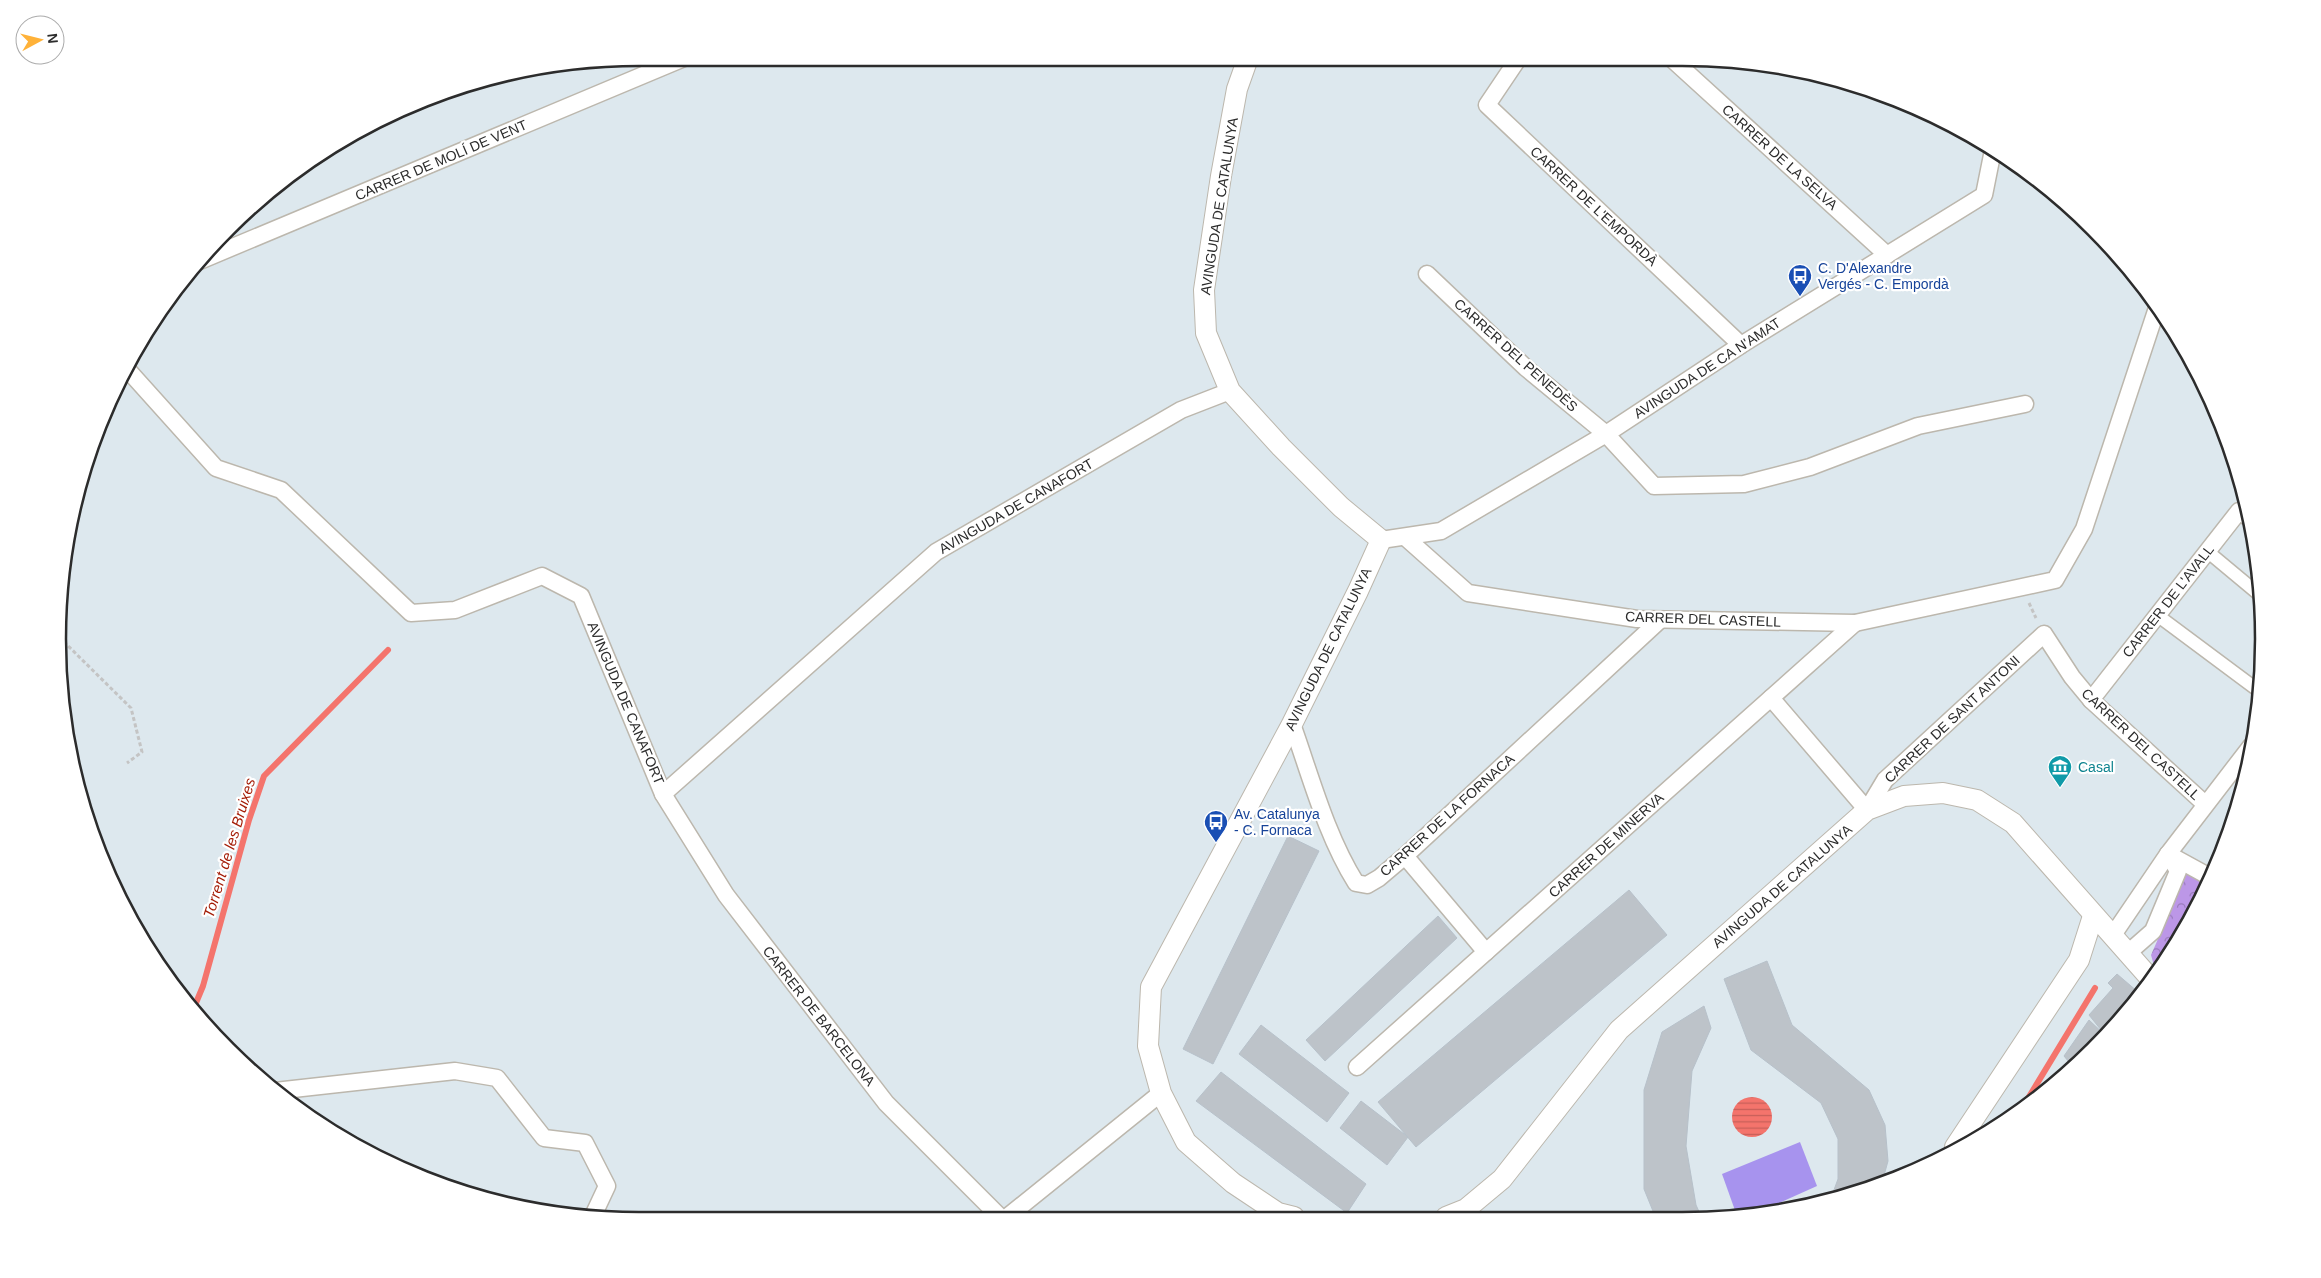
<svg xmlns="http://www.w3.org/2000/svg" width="2321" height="1278" viewBox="0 0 2321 1278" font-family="Arial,sans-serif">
  <defs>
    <pattern id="forest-crowns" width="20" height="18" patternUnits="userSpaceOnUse" patternTransform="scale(1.25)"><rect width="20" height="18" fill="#bc97e7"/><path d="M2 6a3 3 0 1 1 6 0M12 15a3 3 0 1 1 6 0" fill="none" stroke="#997bbb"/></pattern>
    <pattern id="water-rules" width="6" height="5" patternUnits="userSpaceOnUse" patternTransform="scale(1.25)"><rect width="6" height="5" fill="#f4746c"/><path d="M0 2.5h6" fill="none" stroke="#c65f59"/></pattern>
  </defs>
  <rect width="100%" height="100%" fill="#dde8ee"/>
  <path fill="url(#forest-crowns)" d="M 2188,870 L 2208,880 L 2186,929 L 2155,969 L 2151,955 Z"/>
  <path fill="#a793ee" d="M 1800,1142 L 1817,1186 L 1750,1216 L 1737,1216 L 1722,1174 Z"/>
  <circle fill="url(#water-rules)" cx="1752" cy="1117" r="20"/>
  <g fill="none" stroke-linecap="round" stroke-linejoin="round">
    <g stroke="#f4746c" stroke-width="6">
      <path d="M 193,1010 L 203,986 L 249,820 L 264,776 L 388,650"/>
      <path d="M 2021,1110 L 2095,988"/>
    </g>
  </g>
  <g fill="#bdc3c9" stroke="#b7c1ca">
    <path d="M 1288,836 L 1319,851 L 1213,1064 L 1183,1049 Z"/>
    <path d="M 1629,890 L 1667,935 L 1416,1147 L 1378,1102 Z"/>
    <path d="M 1438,916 L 1457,938 L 1325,1061 L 1306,1040 Z"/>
    <path d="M 1767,961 L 1792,1025 L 1869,1090 L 1885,1125 L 1888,1161 L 1882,1183 L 1869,1190 L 1831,1198 L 1838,1179 L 1838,1139 L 1821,1103 L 1751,1050 L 1724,979 Z"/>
    <path d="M 2117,974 L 2138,992 L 2106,1033 L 2101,1030 L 2089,1015 L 2113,988 L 2108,983 Z"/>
    <path d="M 1704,1006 L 1711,1028 L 1692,1071 L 1686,1146 L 1696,1205 L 1701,1216 L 1655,1216 L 1644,1189 L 1644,1090 L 1662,1032 Z"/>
    <path d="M 2089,1020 L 2105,1035 L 2093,1050 L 2073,1067 L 2064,1056 Z"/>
    <path d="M 1261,1025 L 1349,1093 L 1327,1122 L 1239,1054 Z"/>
    <path d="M 1221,1072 L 1366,1184 L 1347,1213 L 1196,1101 Z"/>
    <path d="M 1361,1101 L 1408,1137 L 1387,1165 L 1340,1128 Z"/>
  </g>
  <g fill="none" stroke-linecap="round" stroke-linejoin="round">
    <g stroke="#bcb7ad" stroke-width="15">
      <g id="pedestrian">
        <path d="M 2207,551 L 2261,596"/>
        <path d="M 2157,615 L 2259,691"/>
      </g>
    </g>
    <g stroke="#bcb7ad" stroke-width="19">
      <g id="minor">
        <path d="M 1518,59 L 1487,105 L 1741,345"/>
        <path d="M 1672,59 L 1887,255"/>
        <path d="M 197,262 L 684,58"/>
        <path d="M 1427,274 L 1526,368 L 1606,434 L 1654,486 L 1744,484 L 1810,467 L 1918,426 L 2025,404"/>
        <path d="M 127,369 L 216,468 L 281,490 L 411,613 L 455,610 L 542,576 L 581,596 L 663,794 L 726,895 L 886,1103 L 1001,1218"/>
        <path d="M 1405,537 L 1468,593 L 1637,619 L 1855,623 L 2055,580 L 2084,529 L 2157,308"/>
        <path d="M 1381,540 L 1441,531 L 1606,434 L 1741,345 L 1984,195 L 1993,150"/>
        <path d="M 1771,698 L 1867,810 L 1885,780 L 2044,634 L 2072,677 L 2091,700 L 2205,804"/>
        <path d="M 2091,700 L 2239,511 L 2249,518"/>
        <path d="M 1292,724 C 1311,777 1326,835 1356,883 L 1367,885 L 1379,878 L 1405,856 L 1660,620"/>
        <path d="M 663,794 L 936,552 L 1181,410 L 1230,391"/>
        <path d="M 2168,854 L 2210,877"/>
        <path d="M 1405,856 L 1486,952"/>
        <path d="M 2113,935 L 2168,854 L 2251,746"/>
        <path d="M 2128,953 L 2153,931 L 2178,871 L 2168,854"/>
        <path d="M 1357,1067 L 1855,623"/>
        <path d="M 275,1091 L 455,1071 L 497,1078 L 544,1138 L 585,1143 L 607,1186 L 592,1218"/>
        <path d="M 1006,1218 L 1161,1093"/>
      </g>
    </g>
    <g stroke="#bcb7ad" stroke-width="22">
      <g id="tertiary">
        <path d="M 1248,58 L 1237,89 L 1221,176 L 1204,290 L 1206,333 L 1230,391 L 1281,447 L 1341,507 L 1381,540 L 1358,591 L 1292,724 L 1151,987 L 1148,1046 L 1161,1093 L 1186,1142 L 1233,1183 L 1278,1213 L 1294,1217"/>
        <path d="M 1955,1147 L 2079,960 L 2093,916"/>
        <path d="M 1446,1217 L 1466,1209 L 1502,1179 L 1619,1030 L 1867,810 L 1904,796 L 1943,793 L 1977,800 L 2013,823 L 2149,977"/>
      </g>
    </g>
    <g stroke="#c4c4c4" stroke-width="3" stroke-dasharray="4 2.5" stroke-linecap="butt">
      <path d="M 2029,603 L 2036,618"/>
      <path d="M 59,637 L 131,708 L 142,752 L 127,763"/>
    </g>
    <use href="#pedestrian" stroke="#fff" stroke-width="12"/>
    <use href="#minor" stroke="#fff" stroke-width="16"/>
    <use href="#tertiary" stroke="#fff" stroke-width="20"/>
  </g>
  <defs>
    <g id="bus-pin" transform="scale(1.25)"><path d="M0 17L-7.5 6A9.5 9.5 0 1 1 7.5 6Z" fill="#1a4fb4" stroke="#fff"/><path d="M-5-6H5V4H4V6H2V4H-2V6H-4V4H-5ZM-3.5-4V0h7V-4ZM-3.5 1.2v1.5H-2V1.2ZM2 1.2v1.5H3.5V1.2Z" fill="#fff"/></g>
    <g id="museum-pin" transform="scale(1.25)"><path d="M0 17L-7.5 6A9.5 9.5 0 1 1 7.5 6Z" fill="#0f9aa8" stroke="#fff"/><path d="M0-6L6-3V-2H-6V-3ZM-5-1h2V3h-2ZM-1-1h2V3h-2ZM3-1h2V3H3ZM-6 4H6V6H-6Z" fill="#fff"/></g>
  </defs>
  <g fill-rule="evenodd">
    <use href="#bus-pin" x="1800" y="276"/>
    <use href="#museum-pin" x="2060" y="767"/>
    <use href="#bus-pin" x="1216" y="822"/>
  </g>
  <g text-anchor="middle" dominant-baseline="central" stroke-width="4.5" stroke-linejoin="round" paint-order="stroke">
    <g font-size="14" fill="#2c2c2c" stroke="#fff">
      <text transform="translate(1780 157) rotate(42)">CARRER DE LA SELVA</text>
      <text transform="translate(441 160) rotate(-23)">CARRER DE MOLÍ DE VENT</text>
      <text transform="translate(1219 206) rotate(-81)">AVINGUDA DE CATALUNYA</text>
      <text transform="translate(1594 206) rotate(43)">CARRER DE L'EMPORDÀ</text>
      <text transform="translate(1516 355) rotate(42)">CARRER DEL PENEDÈS</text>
      <text transform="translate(1707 368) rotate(-33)">AVINGUDA DE CA N'AMAT</text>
      <text transform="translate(1016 506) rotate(-30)">AVINGUDA DE CANAFORT</text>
      <text transform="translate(2168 601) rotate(-52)">CARRER DE L'AVALL</text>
      <text transform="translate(1703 619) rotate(2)">CARRER DEL CASTELL</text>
      <text transform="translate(1328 649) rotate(-64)">AVINGUDA DE CATALUNYA</text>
      <text transform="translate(626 703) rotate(67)">AVINGUDA DE CANAFORT</text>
      <text transform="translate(1952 719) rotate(-43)">CARRER DE SANT ANTONI</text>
      <text transform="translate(2141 744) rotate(43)">CARRER DEL CASTELL</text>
      <text transform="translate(1447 815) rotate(-42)">CARRER DE LA FORNACA</text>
      <text transform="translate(1606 845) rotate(-42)">CARRER DE MINERVA</text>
      <text transform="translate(1782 886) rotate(-41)">AVINGUDA DE CATALUNYA</text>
      <text transform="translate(819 1016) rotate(52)">CARRER DE BARCELONA</text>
    </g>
    <g font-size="14" fill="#164399" stroke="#fff" text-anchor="start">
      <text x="1818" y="268">C. D'Alexandre<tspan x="1818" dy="16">Vergés - C. Empordà</tspan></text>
      <text x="1234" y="814">Av. Catalunya<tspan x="1234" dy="16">- C. Fornaca</tspan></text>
    </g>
    <g font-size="14" fill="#0d838f" stroke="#fff" text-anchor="start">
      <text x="2078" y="767">Casal</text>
    </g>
    <g font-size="15" font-style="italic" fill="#a41d07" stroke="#fff">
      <text transform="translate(229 848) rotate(-73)">Torrent de les Bruixes</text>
    </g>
  </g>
  <path d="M0 0H2321V1278H0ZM639 66H1682A573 573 0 0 1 2255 639V639A573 573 0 0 1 1682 1212H639A573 573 0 0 1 66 639V639A573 573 0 0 1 639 66Z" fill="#fff" fill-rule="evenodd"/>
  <path fill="none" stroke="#2c2c2c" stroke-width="2.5" d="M639 66H1682A573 573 0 0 1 2255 639V639A573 573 0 0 1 1682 1212H639A573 573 0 0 1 66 639V639A573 573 0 0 1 639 66Z"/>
  <g transform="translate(40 40) rotate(83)"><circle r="24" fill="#ffffff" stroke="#ababab"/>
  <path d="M0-4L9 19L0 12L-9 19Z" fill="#ffb239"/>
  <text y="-8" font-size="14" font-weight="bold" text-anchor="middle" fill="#2c2c2c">N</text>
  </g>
</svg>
